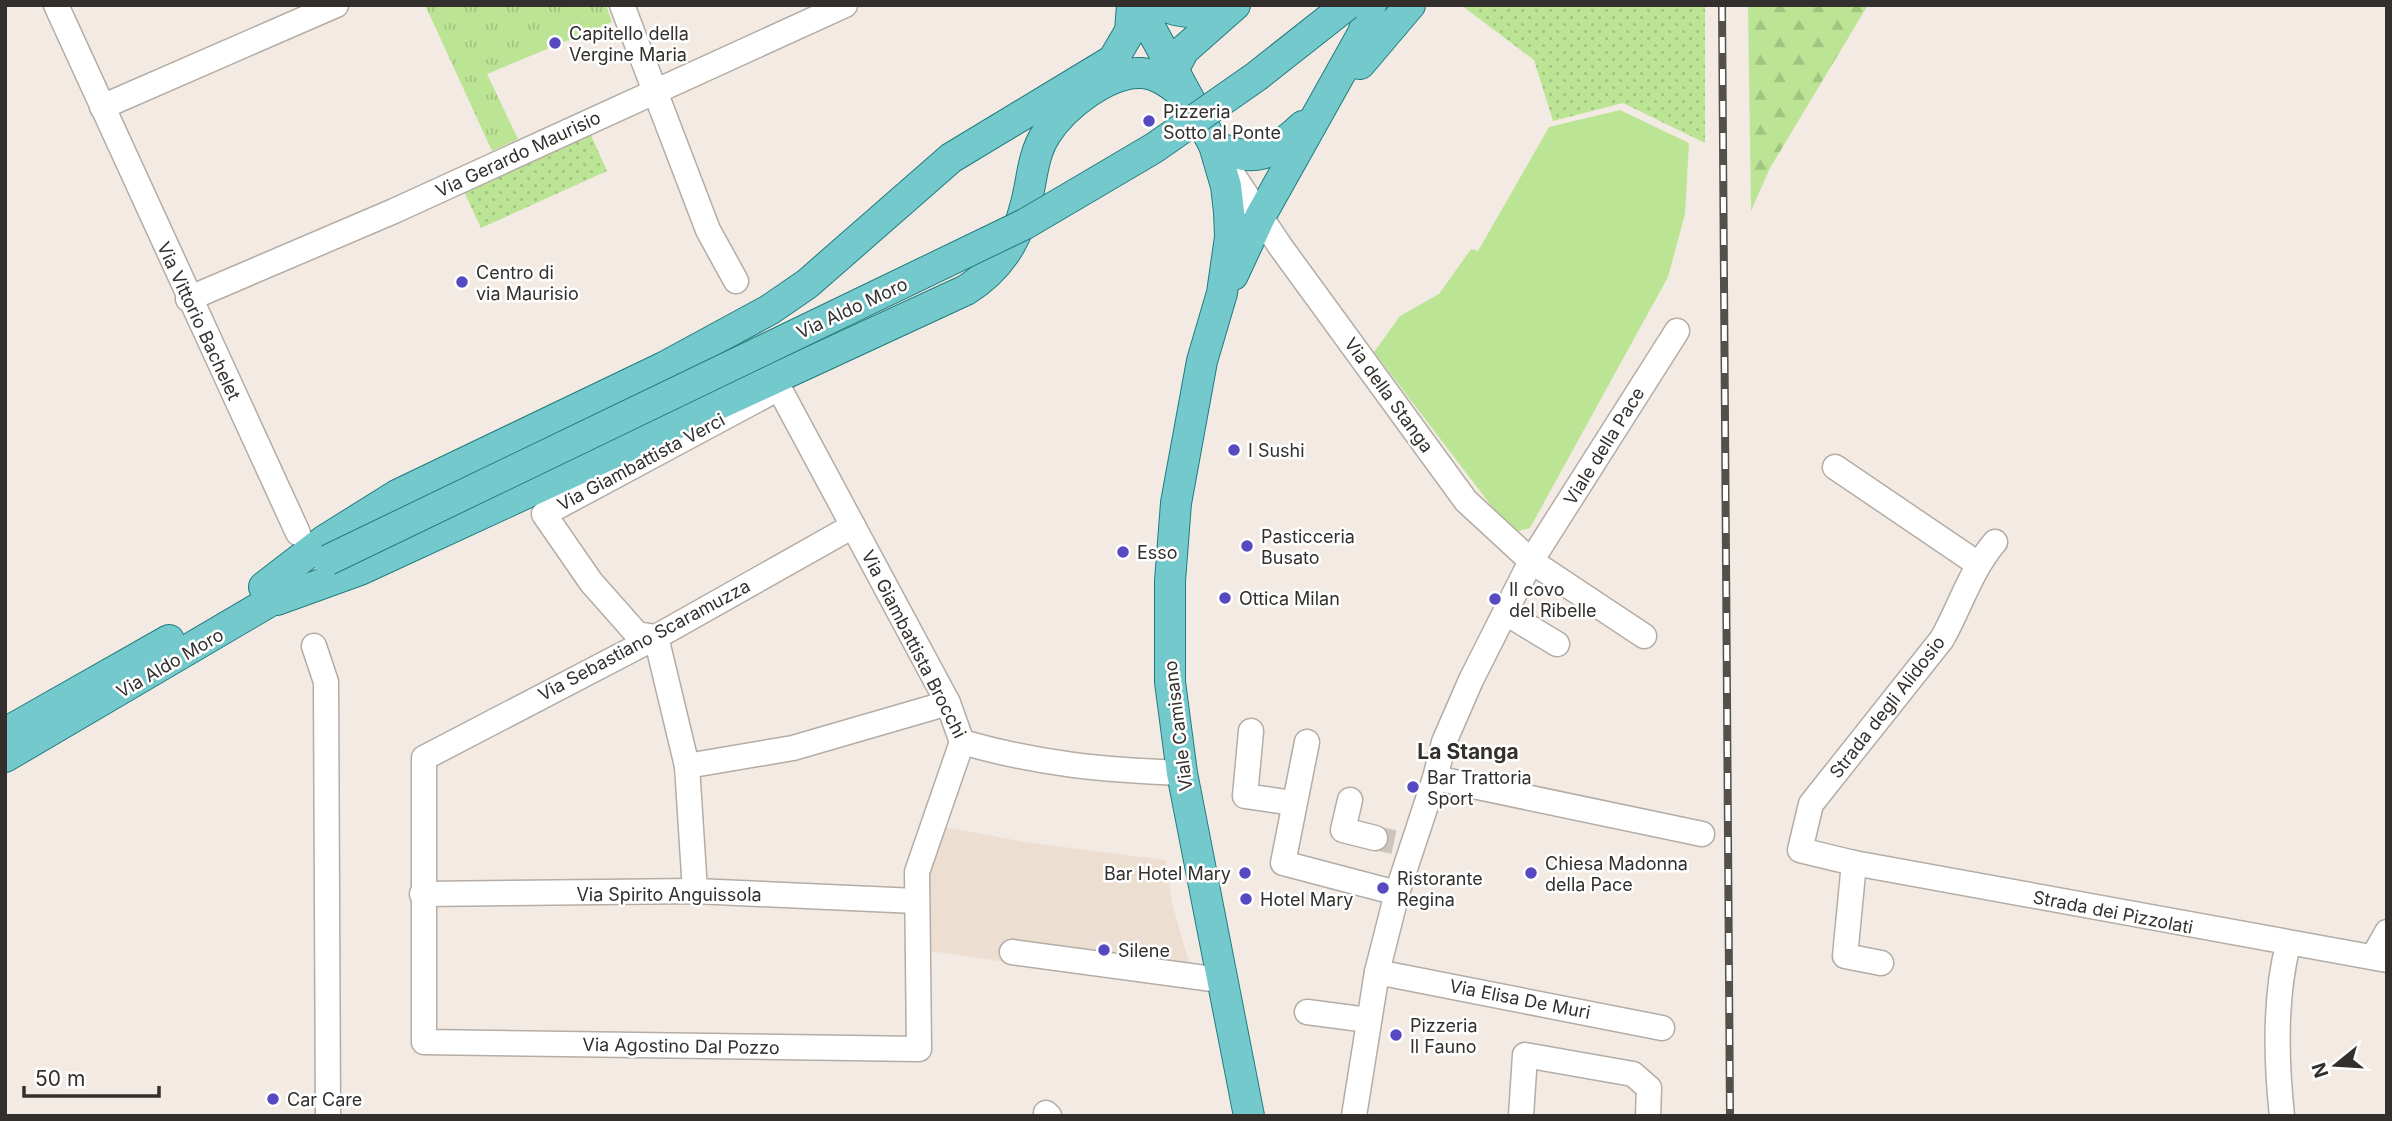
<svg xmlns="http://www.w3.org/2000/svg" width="2392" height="1121" viewBox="0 0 2392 1121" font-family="Inter,sans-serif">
  <defs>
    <pattern id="grass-dots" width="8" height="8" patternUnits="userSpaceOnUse" patternTransform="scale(1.75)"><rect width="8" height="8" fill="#bbe595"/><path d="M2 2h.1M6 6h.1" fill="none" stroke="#a1c581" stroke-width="1.8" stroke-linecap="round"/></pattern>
    <pattern id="forest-firs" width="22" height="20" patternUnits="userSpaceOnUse" patternTransform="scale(1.75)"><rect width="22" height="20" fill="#bbe595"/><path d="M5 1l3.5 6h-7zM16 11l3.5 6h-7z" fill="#a1c581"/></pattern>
    <pattern id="park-tufts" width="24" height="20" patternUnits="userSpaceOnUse" patternTransform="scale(1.75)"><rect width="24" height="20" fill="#bbe595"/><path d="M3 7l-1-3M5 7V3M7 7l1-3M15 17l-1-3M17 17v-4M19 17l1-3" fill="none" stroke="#a1c581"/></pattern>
  </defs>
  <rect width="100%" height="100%" fill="#f3ebe3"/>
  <path fill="#ecded1" d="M 936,825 L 1024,842 L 1166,860 L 1172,903 L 1193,977 L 1034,966 L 930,951 L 923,890 Z"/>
  <g fill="url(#grass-dots)">
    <path d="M 1461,5 L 1705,5 L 1705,143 L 1623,103 L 1553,121 L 1534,60 Z"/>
    <path d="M 591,135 L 607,171 L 481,228 L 464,192 Z"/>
  </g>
  <path fill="url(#forest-firs)" d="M 1748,5 L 1868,5 L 1770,168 L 1751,211 Z"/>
  <path fill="url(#park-tufts)" d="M 425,5 L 606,5 L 612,22 L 487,74 L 518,139 L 492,151 Z"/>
  <path fill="#bbe595" d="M 1620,110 L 1689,143 L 1685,214 L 1668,277 L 1530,528 L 1512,533 L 1374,352 L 1400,316 L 1439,294 L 1471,249 L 1478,251 L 1549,127 Z"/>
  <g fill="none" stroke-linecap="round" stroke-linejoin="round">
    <path stroke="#ccc5be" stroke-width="24" stroke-dasharray="24 12" stroke-linecap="butt" d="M 1375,838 L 1394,842"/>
    <g stroke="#b4aca5" stroke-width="27">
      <g id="minor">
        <path d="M 56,5 L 298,533"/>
        <path d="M 622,5 L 708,230 L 736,281"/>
        <path d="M 102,107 L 336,5"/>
        <path d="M 1223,160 L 1280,246 L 1466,501 L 1531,561 L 1644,636"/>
        <path d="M 188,299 L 394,211 L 845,5"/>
        <path d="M 1835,467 L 1978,564"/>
        <path d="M 853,526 L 656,637 L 424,758 L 424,1042 L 919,1049 L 917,872 L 962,742"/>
        <path d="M 1995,542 C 1971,570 1960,607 1942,639 L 1811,804 L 1800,850 L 1854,863 L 2387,960"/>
        <path d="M 1506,613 L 1557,644"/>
        <path d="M 314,646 L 326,682 L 328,1116"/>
        <path d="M 1251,731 L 1245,796 L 1293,803"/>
        <path d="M 962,742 C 1039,764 1102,770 1182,773"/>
        <path d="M 1307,742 L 1283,863 L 1397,893"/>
        <path d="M 687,766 L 793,748 L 948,703"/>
        <path d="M 1435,778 L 1702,834"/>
        <path d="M 1350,800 L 1343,830 L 1375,838"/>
        <path d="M 1854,863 L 1845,956 L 1881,963"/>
        <path d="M 695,891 L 687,766 L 656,637 L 637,634 L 591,582 L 544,514 L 779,388 L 948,703 L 962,742"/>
        <path d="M 422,894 L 695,891 L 916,901"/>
        <path d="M 1012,952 L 1220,980"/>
        <path d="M 2373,957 L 2387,932"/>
        <path d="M 1377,972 L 1662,1028"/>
        <path d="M 1307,1012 L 1368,1020"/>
        <path d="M 1046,1113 L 1049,1116"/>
        <path d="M 1354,1116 L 1377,972 L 1397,893 L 1435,778 L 1444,742 L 1471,680 L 1531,561 L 1677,331"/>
        <path d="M 1521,1116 L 1525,1055 L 1633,1074 L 1649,1088 L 1648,1116"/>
        <path d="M 2282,1116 C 2276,1060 2274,999 2288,945"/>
      </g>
    </g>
    <g stroke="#217c7e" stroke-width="32">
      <g id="major">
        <path d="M 1138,5 L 1214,145 L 1226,186 L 1229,212 L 1230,237 L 1222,293 L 1202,361 L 1176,503 L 1170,581 L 1170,682 L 1182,773 L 1249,1116"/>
        <path d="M 1161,5 C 1185,16 1207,13 1232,5"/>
        <path d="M 1360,64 L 1410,5"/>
        <path d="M 1172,72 L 1184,50 L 1235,5"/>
        <path d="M 1214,145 C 1254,165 1272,155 1303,126"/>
        <path d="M 1233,275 L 1260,217 L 1363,33 L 1371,5"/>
        <path d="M 264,587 L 325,540 L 397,495 L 664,367 L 769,310 L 807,284 L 951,158 L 1113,60 L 1130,31 L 1132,5"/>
        <path d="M 277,600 L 360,570 L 966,290 C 1006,265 1022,230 1030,185 C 1033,168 1036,149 1046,134 C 1063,107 1108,71 1142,73 C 1158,74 1172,85 1184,95"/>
        <path d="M 5,733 L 169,640"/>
        <path d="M 5,757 L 291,589"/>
      </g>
    </g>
    <use href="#minor" stroke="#fff" stroke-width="24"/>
    <use href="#major" stroke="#74c9cc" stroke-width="30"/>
    <g stroke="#534f4b" stroke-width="8">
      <path id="rail" d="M 1722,5 L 1730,1116"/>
    </g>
    <use href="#rail" stroke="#fff" stroke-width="5" stroke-dasharray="16" stroke-linecap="butt"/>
    <g stroke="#217c7e" stroke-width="32" stroke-linecap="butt">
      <path id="major-bridge" d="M 328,560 L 1025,224 L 1154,148 L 1257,76 L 1347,5"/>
    </g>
    <use href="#major-bridge" stroke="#74c9cc" stroke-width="30"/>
  </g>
  <g fill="#5749c1" stroke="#fff" stroke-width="2.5">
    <circle cx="555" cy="43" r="7"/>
    <circle cx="1149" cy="121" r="7"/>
    <circle cx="462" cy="282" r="7"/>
    <circle cx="1234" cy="450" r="7"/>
    <circle cx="1247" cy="546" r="7"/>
    <circle cx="1123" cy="552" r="7"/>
    <circle cx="1225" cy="598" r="7"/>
    <circle cx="1495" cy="599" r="7"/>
    <circle cx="1413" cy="787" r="7"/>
    <circle cx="1245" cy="873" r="7"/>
    <circle cx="1531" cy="873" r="7"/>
    <circle cx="1383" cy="888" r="7"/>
    <circle cx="1246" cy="899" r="7"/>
    <circle cx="1104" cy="950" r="7"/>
    <circle cx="1396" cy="1035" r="7"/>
    <circle cx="273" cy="1099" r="7"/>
  </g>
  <g text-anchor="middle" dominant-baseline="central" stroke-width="5" stroke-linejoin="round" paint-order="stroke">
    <g font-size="18" fill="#322f2c" stroke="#fff" text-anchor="start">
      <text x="569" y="33">Capitello della<tspan x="569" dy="21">Vergine Maria</tspan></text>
      <text x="1163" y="111">Pizzeria<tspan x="1163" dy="21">Sotto al Ponte</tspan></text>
      <text x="476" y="272">Centro di<tspan x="476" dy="21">via Maurisio</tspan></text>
      <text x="1248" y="450">I Sushi</text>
      <text x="1261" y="536">Pasticceria<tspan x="1261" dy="21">Busato</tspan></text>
      <text x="1137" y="552">Esso</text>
      <text x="1509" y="589">Il covo<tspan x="1509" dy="21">del Ribelle</tspan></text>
      <text x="1239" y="598">Ottica Milan</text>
      <text x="1427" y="777">Bar Trattoria<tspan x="1427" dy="21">Sport</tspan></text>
      <text x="1545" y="863">Chiesa Madonna<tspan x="1545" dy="21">della Pace</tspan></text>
      <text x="1231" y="873" text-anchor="end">Bar Hotel Mary</text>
      <text x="1397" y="878">Ristorante<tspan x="1397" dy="21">Regina</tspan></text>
      <text x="1260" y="899">Hotel Mary</text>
      <text x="1118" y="950">Silene</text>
      <text x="1410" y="1025">Pizzeria<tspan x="1410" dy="21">Il Fauno</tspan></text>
      <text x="287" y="1099">Car Care</text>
    </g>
    <g font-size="18" fill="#322f2c" stroke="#fff">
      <text transform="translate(518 154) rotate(-25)">Via Gerardo Maurisio</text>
      <text transform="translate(852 308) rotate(-25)">Via Aldo Moro</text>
      <text transform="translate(199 321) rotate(65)">Via Vittorio Bachelet</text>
      <text transform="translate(1389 395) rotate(54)">Via della Stanga</text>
      <text transform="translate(1604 446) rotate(-58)">Viale della Pace</text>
      <text transform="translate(641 462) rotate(-28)">Via Giambattista Verci</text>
      <text transform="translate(644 640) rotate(-28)">Via Sebastiano Scaramuzza</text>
      <text transform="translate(914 644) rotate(63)">Via Giambattista Brocchi</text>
      <text transform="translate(170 663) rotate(-30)">Via Aldo Moro</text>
      <text transform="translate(1887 707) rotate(-52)">Strada degli Alidosio</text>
      <text transform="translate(1178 726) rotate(-97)">Viale Camisano</text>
      <text x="669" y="894">Via Spirito Anguissola</text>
      <text transform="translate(2113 912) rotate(11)">Strada dei Pizzolati</text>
      <text transform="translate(1520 999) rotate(11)">Via Elisa De Muri</text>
      <text transform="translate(681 1046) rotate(1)">Via Agostino Dal Pozzo</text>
    </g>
    <g font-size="21" font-weight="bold" fill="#322f2c" stroke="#fff">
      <text x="1468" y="751">La Stanga</text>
    </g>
  </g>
  <rect width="2392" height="1121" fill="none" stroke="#322f2c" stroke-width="14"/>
  <g transform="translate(2336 1065) rotate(252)" stroke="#ffffff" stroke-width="5" paint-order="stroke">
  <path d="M0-5L12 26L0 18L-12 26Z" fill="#322f2c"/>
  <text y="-10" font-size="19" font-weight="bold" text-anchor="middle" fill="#322f2c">N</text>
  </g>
  <path d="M24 1086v10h135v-10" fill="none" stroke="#322f2c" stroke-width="3.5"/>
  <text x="35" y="1086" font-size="21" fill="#322f2c" stroke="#ffffff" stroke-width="5" paint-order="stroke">50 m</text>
</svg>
